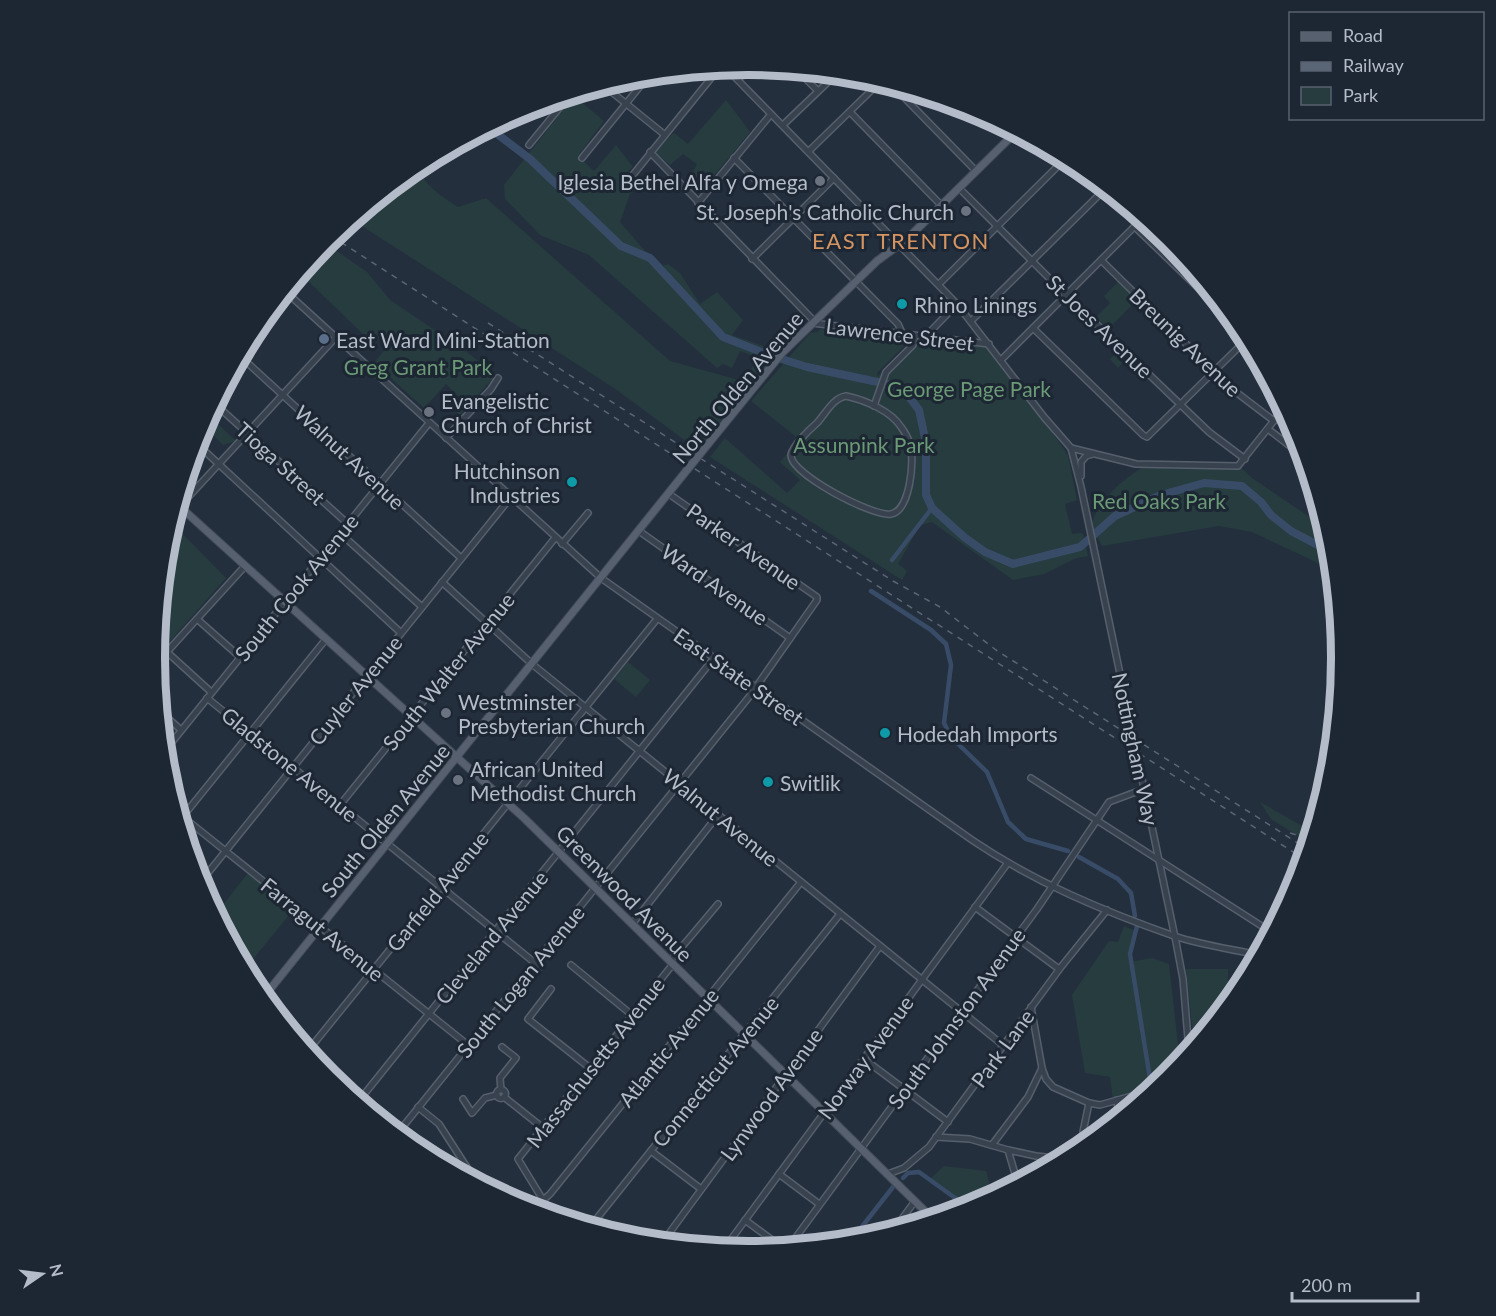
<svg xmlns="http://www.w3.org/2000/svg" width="1496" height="1316" viewBox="0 0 1496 1316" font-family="Lato,sans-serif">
  <rect width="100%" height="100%" fill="#242f3e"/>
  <g fill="#263c3f">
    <path d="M 574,96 L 604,121 L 578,156 L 594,171 L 616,145 L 633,167 L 628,171 L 639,187 L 630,194 L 620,222 L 645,251 L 663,266 L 668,264 L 680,273 L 700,304 L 717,292 L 743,320 L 732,335 L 778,351 L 758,375 L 750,373 L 756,357 L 740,351 L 732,368 L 723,364 L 717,368 L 589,255 L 540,235 L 505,199 L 504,185 Z"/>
    <path d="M 726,100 L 750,132 L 702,190 L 691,176 L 697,164 L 683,154 L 670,165 L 656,153 L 664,142 L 674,133 L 688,144 Z"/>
    <path d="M 418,165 C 423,185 441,196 458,207 L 486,198 L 670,361 L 750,383 L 698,450 L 614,388 L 351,219 Z"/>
    <path d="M 325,243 L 367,272 L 390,300 L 463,349 L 496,375 L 460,415 L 454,410 L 462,400 L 446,384 L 424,408 L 374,363 L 387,347 L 376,336 L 369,340 L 300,273 Z"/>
    <path d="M 1118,282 L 1137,300 L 1108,329 L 1096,317 L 1110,303 L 1104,296 Z"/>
    <path d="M 821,329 L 908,342 L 877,373 L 878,376 L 918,336 L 987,341 L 1068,455 L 1077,500 L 1065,504 L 1072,534 L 1083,533 L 1088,556 L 1076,558 L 1044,574 L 1013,580 L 932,522 L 917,526 L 919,527 L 898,564 L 907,571 L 902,580 L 710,457 L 725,438 L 787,493 L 800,480 L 780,462 L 799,439 L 751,401 L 810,333 L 817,332 Z"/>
    <path d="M 1119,350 L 1127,358 L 1118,368 L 1110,359 Z"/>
    <path d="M 208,415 L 236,441 L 223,445 L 203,425 Z"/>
    <path d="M 1148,464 L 1239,466 L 1252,478 L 1326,528 L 1330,543 L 1333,570 L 1252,532 L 1219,526 L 1102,546 L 1098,538 L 1089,538 C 1090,506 1122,479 1148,464 Z"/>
    <path d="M 174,525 L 226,578 L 155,658 L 166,542 L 170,530 Z"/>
    <path d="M 628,662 L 650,680 L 636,697 L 614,679 Z"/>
    <path d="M 1260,802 L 1304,827 L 1313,830 L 1309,843 L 1271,819 Z"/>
    <path d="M 248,873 L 294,909 L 245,969 L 215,915 Z"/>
    <path d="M 1124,926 L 1136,931 L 1130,962 L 1152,958 L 1169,964 L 1180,1062 C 1156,1092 1150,1092 1113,1100 L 1110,1077 L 1085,1073 L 1072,995 L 1109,941 L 1118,942 Z"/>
    <path d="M 1186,969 L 1228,969 L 1228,1004 L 1194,1045 Z"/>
    <path d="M 944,1166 L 986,1171 L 992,1193 L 980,1200 L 982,1203 L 968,1209 L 929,1180 Z"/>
  </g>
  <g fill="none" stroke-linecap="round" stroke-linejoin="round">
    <g stroke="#394c67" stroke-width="4.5">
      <path d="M 892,560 L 932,508"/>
      <path d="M 871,591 L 931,630 L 946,644 L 951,665 L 944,723 L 951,737 L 987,772 L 1008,822 L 1026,839 L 1068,851"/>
      <path d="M 1079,857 L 1118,879 L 1131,893 L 1135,916"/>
      <path d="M 1137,926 L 1130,954 L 1151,1085"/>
      <path d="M 903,1178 L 908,1173 L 919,1172 L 969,1208"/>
      <path d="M 850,1242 L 893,1187"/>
    </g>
    <path stroke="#394c67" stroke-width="8" d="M 488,127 L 530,159 L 621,246 L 650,258 L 723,337 L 769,355 L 807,367 L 887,384 L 904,390 L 919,410 L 926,443 L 926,495 L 932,508 L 964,537 L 985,552 L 1013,564 L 1080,547 L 1115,516 L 1161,495 L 1204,483 L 1242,486 L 1261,502 L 1271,515 L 1291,531 L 1331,552"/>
    <g stroke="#565f6c" stroke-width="8">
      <g id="minor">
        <path d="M 725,67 L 957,304 L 1044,417 L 1071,448 L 1081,487 L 1176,942 L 1183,979 L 1189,1051"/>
        <path d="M 796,69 L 818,91"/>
        <path d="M 738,79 L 753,65"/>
        <path d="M 891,84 L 976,171"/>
        <path d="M 603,85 L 665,135"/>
        <path d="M 542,103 L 556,112"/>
        <path d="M 850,112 L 941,205"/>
        <path d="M 995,121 L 1011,137"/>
        <path d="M 783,125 L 828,82"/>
        <path d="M 529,145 L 570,95"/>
        <path d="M 809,151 L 881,81"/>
        <path d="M 650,152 L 814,321"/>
        <path d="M 582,158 L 650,74"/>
        <path d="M 734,158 L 898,324 L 903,335"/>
        <path d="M 632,176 L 720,67"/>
        <path d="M 959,188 L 1062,291 L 1209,432 L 1245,459"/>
        <path d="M 698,203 L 771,114"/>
        <path d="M 1135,227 L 1243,331"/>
        <path d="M 752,259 L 834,178"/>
        <path d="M 1101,260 L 1232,389 L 1274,421"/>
        <path d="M 939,284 L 1066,158"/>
        <path d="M 285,291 L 601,578 L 972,840 C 1034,882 1103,911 1174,936 C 1201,945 1231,949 1259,955"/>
        <path d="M 971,321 L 1106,188"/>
        <path d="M 812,323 L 989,344"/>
        <path d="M 1033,328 L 1143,435 L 1147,437 L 1247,339"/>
        <path d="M 925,337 L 957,304"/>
        <path d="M 240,356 L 461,558"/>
        <path d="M 1001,360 L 1143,218"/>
        <path d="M 846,396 C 865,400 891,411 901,427 C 905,432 908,438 910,444 C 915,460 910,511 891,514 C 873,517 790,474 791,455 C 792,446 810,429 817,423 C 826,413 833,398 846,396 Z"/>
        <path d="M 214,403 L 348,524"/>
        <path d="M 874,406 L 886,372 L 913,345 L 915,336"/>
        <path d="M 1268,429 L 1304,457"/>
        <path d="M 446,438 L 491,389 L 498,378"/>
        <path d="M 196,443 L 401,633"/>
        <path d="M 1071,448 L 1136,464 L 1238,466 L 1284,408"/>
        <path d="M 1081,476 L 1081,462 L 1086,456 L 1093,454"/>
        <path d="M 180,506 L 336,337"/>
        <path d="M 639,531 L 790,638"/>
        <path d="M 340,533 L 422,607"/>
        <path d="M 562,544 L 588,513"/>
        <path d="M 442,582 L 532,664 L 1004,1046"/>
        <path d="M 197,619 L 240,657"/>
        <path d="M 167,652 L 211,692"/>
        <path d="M 155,665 L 245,566"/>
        <path d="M 207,698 L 540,967"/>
        <path d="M 160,711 L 181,730"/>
        <path d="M 164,752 L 429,423"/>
        <path d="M 1031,778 L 1271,932"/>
        <path d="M 340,805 L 555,538"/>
        <path d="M 178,813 L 468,1045"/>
        <path d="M 180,820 L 326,639"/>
        <path d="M 199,884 L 511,497"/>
        <path d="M 975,907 L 1059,969"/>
        <path d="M 633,923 L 718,815"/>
        <path d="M 670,961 L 718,904"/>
        <path d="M 1254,964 L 1254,954"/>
        <path d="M 571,965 L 632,1015"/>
        <path d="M 551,989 L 528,1019 L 590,1068"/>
        <path d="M 1031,1007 L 1042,1068 L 1046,1079 L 1053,1087 L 1089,1103 L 1100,1105 L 1153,1090"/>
        <path d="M 307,1052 L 657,619"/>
        <path d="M 864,1059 L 948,1122"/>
        <circle cx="501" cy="1094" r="4.5"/>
        <path d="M 501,1090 L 500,1078 L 516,1058 L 502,1047"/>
        <path d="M 504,1097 L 543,1128"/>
        <path d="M 463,1099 L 472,1113 L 485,1098 L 497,1095"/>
        <path d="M 1117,1100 L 1119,1118"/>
        <path d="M 358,1102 L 714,658"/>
        <path d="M 418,1107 L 439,1124 L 477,1183"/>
        <path d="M 397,1134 L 749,697 L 817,600 L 817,597 L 669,494"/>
        <path d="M 936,1137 L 970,1139 L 1008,1150 L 1018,1184"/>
        <path d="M 992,1145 L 1028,1097 L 1042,1068"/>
        <path d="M 1086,1145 L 1083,1132 L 1089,1103"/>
        <path d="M 1008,1150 L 1036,1156 L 1064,1159"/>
        <path d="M 651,1151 L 701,1189"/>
        <path d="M 458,1173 L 466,1166"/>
        <path d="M 779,1174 L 819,1204"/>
        <path d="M 888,1174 L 904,1168 L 929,1147 L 1061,967 L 1107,910"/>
        <path d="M 543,1200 L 518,1159 L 673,964"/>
        <path d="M 541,1202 L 550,1215"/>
        <path d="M 532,1210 L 550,1194 L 801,882"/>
        <path d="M 745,1220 L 783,1248"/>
        <path d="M 590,1227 L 840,914"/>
        <path d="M 893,1231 L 915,1201"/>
        <path d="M 662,1243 L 880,946"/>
        <path d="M 788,1248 L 1037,909 L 1109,802 L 1144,789"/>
        <path d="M 724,1249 L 1007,864"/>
      </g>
    </g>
    <g stroke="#414a57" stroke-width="9">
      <g id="major">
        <path d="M 700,454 L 782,353 L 877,261 L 907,239 L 1016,132"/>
        <path d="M 177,504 L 524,818 L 933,1219"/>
        <path d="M 263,998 L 687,470"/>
      </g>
    </g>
    <use href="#minor" stroke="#38414e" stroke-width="5"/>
    <use href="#major" stroke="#56606e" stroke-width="7"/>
    <g stroke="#5a6575" stroke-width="1.5" stroke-dasharray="6 6" stroke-linecap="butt">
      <path d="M 331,236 L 1304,859"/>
      <path d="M 488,323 L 893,581 L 940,607 L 996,650 L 1307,849"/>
      <path d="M 1290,833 L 1310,839"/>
    </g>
    <g stroke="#414a57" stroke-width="9" stroke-linecap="butt">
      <path id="major-bridge" d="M 687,470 L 700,454"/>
    </g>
    <use href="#major-bridge" stroke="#56606e" stroke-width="7"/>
  </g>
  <g fill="#6b7280" stroke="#1d2633" stroke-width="2">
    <circle cx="820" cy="181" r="6"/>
    <circle cx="966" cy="211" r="6"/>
    <circle cx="429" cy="412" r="6"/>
    <circle cx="446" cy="713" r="6"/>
    <circle cx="458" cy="780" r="6"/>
  </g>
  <g fill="#0f9aa8" stroke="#1d2633" stroke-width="2">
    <circle cx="902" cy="304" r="6"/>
    <circle cx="572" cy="482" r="6"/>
    <circle cx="885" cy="733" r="6"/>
    <circle cx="768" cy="782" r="6"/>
  </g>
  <circle fill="#5c6f8a" stroke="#1d2633" stroke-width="2" cx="324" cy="339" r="6"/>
  <g text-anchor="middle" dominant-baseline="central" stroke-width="6" stroke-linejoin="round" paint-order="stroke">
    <g font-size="21" fill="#b4bcc9" stroke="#1d2633" text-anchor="start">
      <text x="808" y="181" text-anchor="end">Iglesia Bethel Alfa y Omega</text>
      <text x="954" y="211" text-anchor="end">St. Joseph's Catholic Church</text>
      <text x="914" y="304">Rhino Linings</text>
      <text x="336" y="339">East Ward Mini-Station</text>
      <text x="441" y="400">Evangelistic<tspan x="441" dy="24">Church of Christ</tspan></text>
      <text x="560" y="470" text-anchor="end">Hutchinson<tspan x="560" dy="24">Industries</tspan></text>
      <text x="458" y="701">Westminster<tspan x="458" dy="24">Presbyterian Church</tspan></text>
      <text x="897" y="733">Hodedah Imports</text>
      <text x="470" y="768">African United<tspan x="470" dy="24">Methodist Church</tspan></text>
      <text x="780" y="782">Switlik</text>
    </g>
    <g font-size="21" fill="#b4bcc9" stroke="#1d2633">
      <text transform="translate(1100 326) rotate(44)">St Joes Avenue</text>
      <text transform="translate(900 334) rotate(7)">Lawrence Street</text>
      <text transform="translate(1186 342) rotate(44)">Breunig Avenue</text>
      <text transform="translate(737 387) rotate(-50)">North Olden Avenue</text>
      <text transform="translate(350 457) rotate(43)">Walnut Avenue</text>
      <text transform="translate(281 463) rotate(42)">Tioga Street</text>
      <text transform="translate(744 546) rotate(35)">Parker Avenue</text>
      <text transform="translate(715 584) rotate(35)">Ward Avenue</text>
      <text transform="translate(296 587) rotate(-51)">South Cook Avenue</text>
      <text transform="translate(448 671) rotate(-51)">South Walter Avenue</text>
      <text transform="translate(739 676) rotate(35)">East State Street</text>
      <text transform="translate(355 690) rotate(-51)">Cuyler Avenue</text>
      <text transform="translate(1136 749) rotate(78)">Nottingham Way</text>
      <text transform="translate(290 764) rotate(39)">Gladstone Avenue</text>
      <text transform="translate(721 817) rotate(39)">Walnut Avenue</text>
      <text transform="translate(385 820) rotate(-51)">South Olden Avenue</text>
      <text transform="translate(437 891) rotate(-51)">Garfield Avenue</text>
      <text transform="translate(625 893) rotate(45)">Greenwood Avenue</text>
      <text transform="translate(323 929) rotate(39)">Farragut Avenue</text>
      <text transform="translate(491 937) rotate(-51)">Cleveland Avenue</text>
      <text transform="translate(520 981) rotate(-51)">South Logan Avenue</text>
      <text transform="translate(956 1018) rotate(-54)">South Johnston Avenue</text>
      <text transform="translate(668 1047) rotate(-51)">Atlantic Avenue</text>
      <text transform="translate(1002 1048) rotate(-54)">Park Lane</text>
      <text transform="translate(865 1057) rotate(-54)">Norway Avenue</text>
      <text transform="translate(595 1062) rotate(-52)">Massachusetts Avenue</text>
      <text transform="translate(715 1071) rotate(-51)">Connecticut Avenue</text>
      <text transform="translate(771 1094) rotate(-54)">Lynwood Avenue</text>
    </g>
    <g font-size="21" fill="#6b9a76" stroke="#1d2633">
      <text x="418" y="366">Greg Grant Park</text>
      <text x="969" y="388">George Page Park</text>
      <text x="864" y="444">Assunpink Park</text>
      <text x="1159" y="500">Red Oaks Park</text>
    </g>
    <g font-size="22" letter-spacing="1.5" fill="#d59563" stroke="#1d2633">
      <text x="901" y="240">EAST TRENTON</text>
    </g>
  </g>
  <path d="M0 0H1496V1316H0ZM165 658a583 583 0 1 1 1166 0a583 583 0 1 1-1166 0Z" fill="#1d2633" fill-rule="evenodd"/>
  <path fill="none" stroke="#b4bcc9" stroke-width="8" d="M165 658a583 583 0 1 1 1166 0a583 583 0 1 1-1166 0Z"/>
  <rect x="1289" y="12" width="195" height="108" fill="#1d2633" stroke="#59626f" stroke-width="1.5"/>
  <rect x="1301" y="32" width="30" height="9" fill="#56606e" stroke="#59626f" stroke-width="1.5"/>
  <text x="1343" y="42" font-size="18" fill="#b4bcc9">Road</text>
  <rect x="1301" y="62" width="30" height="9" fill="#5a6575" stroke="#59626f" stroke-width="1.5"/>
  <text x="1343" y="72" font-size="18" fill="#b4bcc9">Railway</text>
  <rect x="1301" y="87" width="30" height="18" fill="#263c3f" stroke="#59626f" stroke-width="1.5"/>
  <text x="1343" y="102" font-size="18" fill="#b4bcc9">Park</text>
  <g transform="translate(42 1274) rotate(76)" stroke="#1d2633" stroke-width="4.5" paint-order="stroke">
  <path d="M0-4.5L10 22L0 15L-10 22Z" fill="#b4bcc9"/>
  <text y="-9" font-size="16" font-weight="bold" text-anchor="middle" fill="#b4bcc9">N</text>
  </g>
  <path d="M1292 1292v9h126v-9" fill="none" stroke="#b4bcc9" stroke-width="3"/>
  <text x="1301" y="1292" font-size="18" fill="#b4bcc9" stroke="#1d2633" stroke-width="4.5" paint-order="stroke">200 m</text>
</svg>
